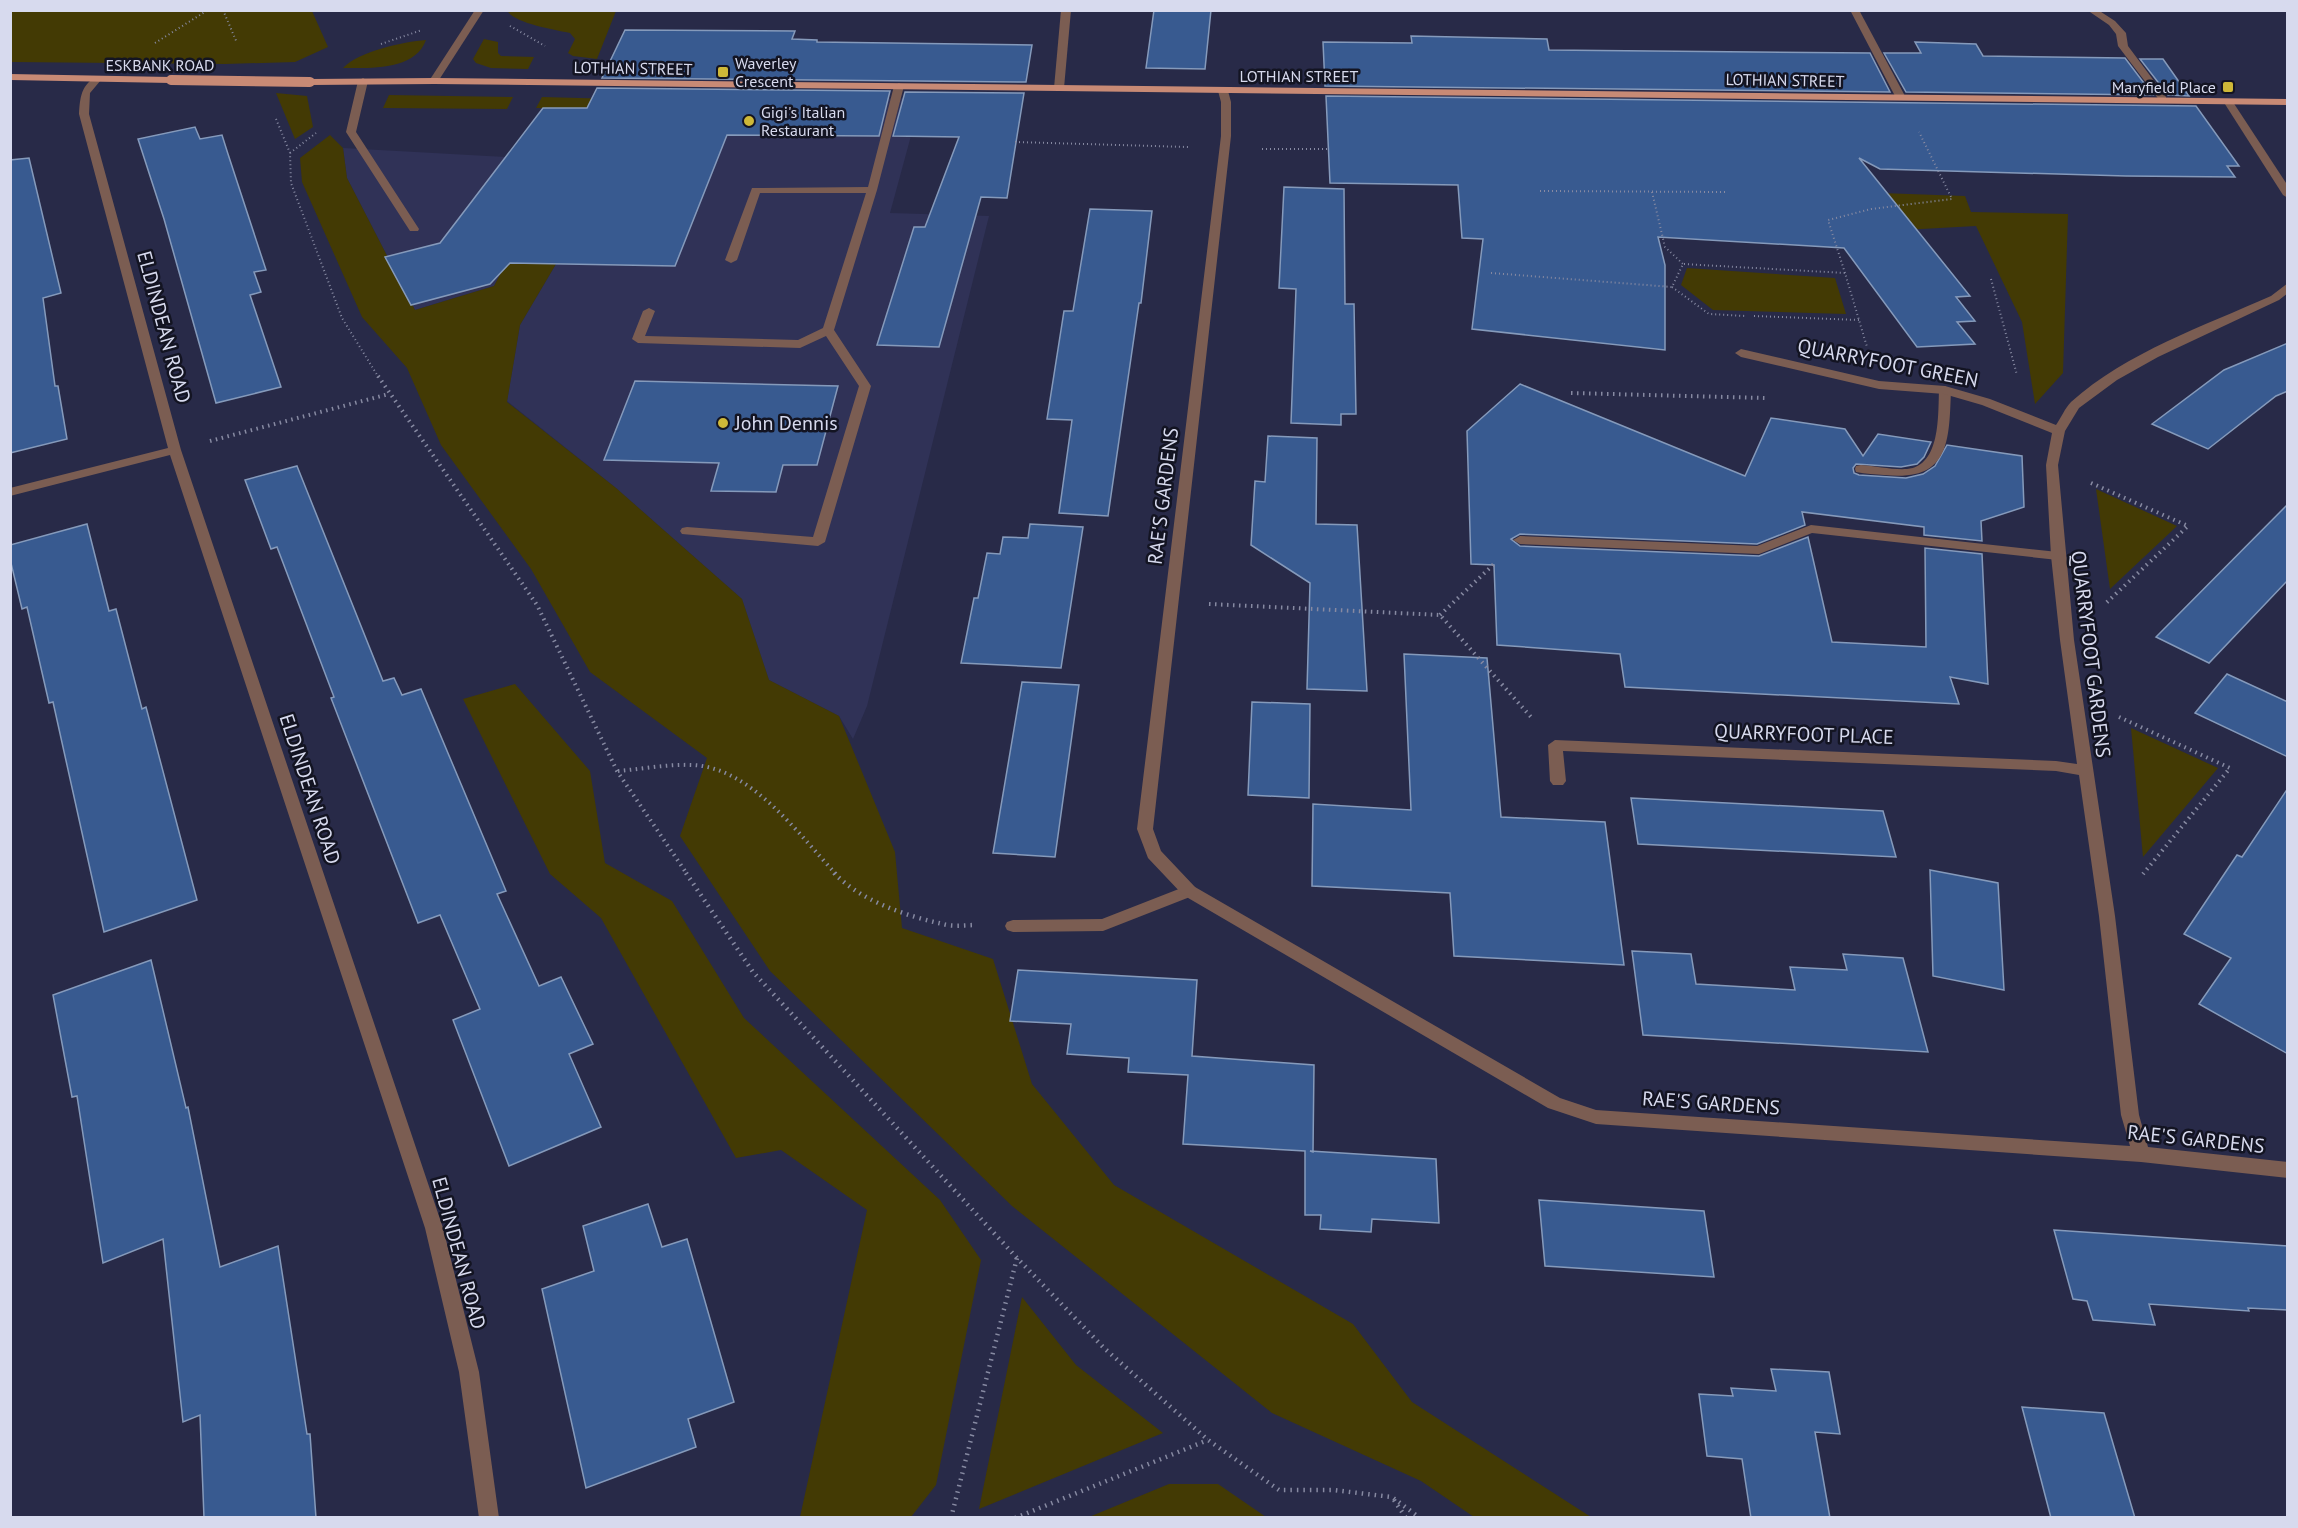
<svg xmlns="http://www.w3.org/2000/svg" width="2298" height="1528" viewBox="0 0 2298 1528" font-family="'PT Sans',sans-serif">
  <rect width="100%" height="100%" fill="#282a48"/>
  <g fill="#303257">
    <path d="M 643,93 L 921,99 L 890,213 L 989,216 L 867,706 L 853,739 L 839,716 L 769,680 L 742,599 L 616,488 L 507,401 L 520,325 L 615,164 Z"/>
    <path d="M 343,148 L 560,160 L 494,286 L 415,310 L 347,178 Z"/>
  </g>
  <g fill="#433a04">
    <path d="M 11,10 L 312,11 L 328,47 L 295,62 L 225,64 L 11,62 Z"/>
    <path d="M 507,10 L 616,10 L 616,11 L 597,59 L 573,56 L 568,53 L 575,39 L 570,33 C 555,30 512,23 507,10 Z"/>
    <path d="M 484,39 L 498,42 L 498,53 L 501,56 L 534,57 L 528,69 L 491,68 L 476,63 L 473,59 Z"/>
    <path d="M 426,40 C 415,71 369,68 343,68 C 359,51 403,42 426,40 Z"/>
    <path d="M 276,93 L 307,96 L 313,127 L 295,139 Z"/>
    <path d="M 389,95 L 513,97 L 507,109 L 383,108 Z"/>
    <path d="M 542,97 L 617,99 L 595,108 L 536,108 Z"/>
    <path d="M 330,135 L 343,148 L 347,178 L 415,310 L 494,286 L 560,160 L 615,164 L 520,325 L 507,402 L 616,488 L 742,599 L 769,680 L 839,716 L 895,852 L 902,928 L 993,959 L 1032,1084 L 1114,1185 L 1353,1324 L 1412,1402 L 1591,1517 L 1474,1517 L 1421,1481 L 1272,1413 L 1012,1206 L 770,971 L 680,836 L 707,758 L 590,672 L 531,569 L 441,445 L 407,368 L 362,317 L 302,182 L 300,158 Z"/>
    <path d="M 1825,191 L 1965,196 L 1971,212 L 2068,214 L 2063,373 L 2035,404 L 2022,322 L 1976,226 L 1830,234 Z"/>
    <path d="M 1687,268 L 1835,278 L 1846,314 L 1713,310 L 1681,285 Z"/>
    <path d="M 2096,489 L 2177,526 L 2110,589 Z"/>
    <path d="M 515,684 L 590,771 L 605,863 L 672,901 L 744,1018 L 940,1200 L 981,1260 L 936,1485 L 911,1517 L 800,1517 L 867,1210 L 781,1150 L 736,1158 L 601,918 L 550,874 L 463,699 Z"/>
    <path d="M 2131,728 L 2218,768 L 2143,857 Z"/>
    <path d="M 1022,1297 L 1076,1365 L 1163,1433 L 979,1509 Z"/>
    <path d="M 1169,1484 L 1218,1484 L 1266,1517 L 1089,1517 Z"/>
  </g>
  <g fill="#385a90" stroke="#859abb" stroke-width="1.5">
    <path d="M 1154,10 L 1211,10 L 1205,69 L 1146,68 Z"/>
    <path d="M 625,30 L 795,31 L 792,39 L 817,40 L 817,42 L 1032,45 L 1026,82 L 602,78 Z"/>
    <path d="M 1411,36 L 1547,39 L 1549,50 L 1870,53 L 1890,92 L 1325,86 L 1323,42 L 1412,43 Z"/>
    <path d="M 1915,42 L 1976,44 L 1983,56 L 2125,58 L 2153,95 L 1906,92 L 1884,53 L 1921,53 Z"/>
    <path d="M 2140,59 L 2163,59 L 2189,96 L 2168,95 Z"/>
    <path d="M 597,88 L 890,91 L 879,136 L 727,135 L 675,266 L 510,263 L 490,284 L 411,305 L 385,257 L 440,243 L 543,108 L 587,108 Z"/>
    <path d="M 905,92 L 1024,93 L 1007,198 L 981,197 L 939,347 L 877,345 L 914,227 L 925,227 L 959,137 L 893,136 Z"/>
    <path d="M 1326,96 L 2196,106 L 2239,166 L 2227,166 L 2235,177 L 2126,176 L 1880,169 L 1859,158 L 1970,296 L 1956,297 L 1975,321 L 1957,322 L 1975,344 L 1917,347 L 1844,248 L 1658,237 L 1665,265 L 1665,350 L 1472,329 L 1483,239 L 1462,238 L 1458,185 L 1330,183 Z"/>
    <path d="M 195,127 L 200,139 L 222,135 L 228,154 L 266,270 L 254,272 L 261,292 L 250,295 L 281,387 L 216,403 L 164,219 L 138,139 Z"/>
    <path d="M 29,158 L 61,293 L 43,298 L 55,386 L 58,386 L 67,439 L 10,453 L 10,160 Z"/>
    <path d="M 1284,187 L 1344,189 L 1345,304 L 1354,304 L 1356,414 L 1341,414 L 1341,425 L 1291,423 L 1296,289 L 1279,288 Z"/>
    <path d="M 1090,209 L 1152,211 L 1141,303 L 1139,303 L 1108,516 L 1059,513 L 1072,420 L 1047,419 L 1064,311 L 1073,311 Z"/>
    <path d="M 2288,343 L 2288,391 L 2276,396 L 2208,449 L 2152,424 L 2224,370 Z"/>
    <path d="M 635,381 L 838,386 L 817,465 L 783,465 L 776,492 L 711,491 L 719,463 L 604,460 Z"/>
    <path d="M 1520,384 L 1745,476 L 1771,418 L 1845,429 L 1863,456 L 1878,434 L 1931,442 L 1924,457 L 1917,464 L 1901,467 L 1856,464 L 1853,468 L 1854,473 L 1859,475 L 1906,478 L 1923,474 L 1935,466 L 1947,445 L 2022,456 L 2024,507 L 1981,521 L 1982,541 L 1924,535 L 1924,527 L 1802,512 L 1805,525 L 1757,544 L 1520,534 L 1511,539 L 1520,546 L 1759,556 L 1808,537 L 1832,642 L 1926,647 L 1925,548 L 1982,554 L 1988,684 L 1950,677 L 1959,704 L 1625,687 L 1620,654 L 1497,645 L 1494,565 L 1471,564 L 1467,431 Z"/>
    <path d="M 1268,436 L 1317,438 L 1316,524 L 1357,525 L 1367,691 L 1307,689 L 1310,583 L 1251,545 L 1255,481 L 1265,482 Z"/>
    <path d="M 297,466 L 383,681 L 394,678 L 402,695 L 421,689 L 506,891 L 497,894 L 539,986 L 561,977 L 593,1044 L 569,1054 L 601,1127 L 509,1166 L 453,1020 L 480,1009 L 440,915 L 418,923 L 331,698 L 334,697 L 277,547 L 271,549 L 245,480 Z"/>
    <path d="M 2288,504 L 2288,580 L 2209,663 L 2156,637 Z"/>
    <path d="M 87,524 L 109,611 L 116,609 L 142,709 L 146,707 L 197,900 L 104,932 L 53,702 L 49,703 L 27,607 L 22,609 L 10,559 L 10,545 Z"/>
    <path d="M 1030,524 L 1083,527 L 1061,668 L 961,663 L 974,598 L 978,598 L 987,553 L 1000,554 L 1003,537 L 1028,538 Z"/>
    <path d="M 1404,654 L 1487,658 L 1501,817 L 1605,822 L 1624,965 L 1454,956 L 1450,893 L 1312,886 L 1313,804 L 1411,810 Z"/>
    <path d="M 2227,674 L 2288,702 L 2288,757 L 2195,713 Z"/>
    <path d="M 1022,682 L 1079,685 L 1055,857 L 993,853 Z"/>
    <path d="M 1252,702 L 1310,704 L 1309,798 L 1248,795 Z"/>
    <path d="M 2288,788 L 2288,1054 L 2199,1004 L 2231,958 L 2184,934 L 2237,855 L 2242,857 Z"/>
    <path d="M 1631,798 L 1883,811 L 1896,857 L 1638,844 Z"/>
    <path d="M 1930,870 L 1998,883 L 2004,990 L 1933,976 Z"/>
    <path d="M 1632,951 L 1691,954 L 1696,984 L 1795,990 L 1790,967 L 1847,970 L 1843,954 L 1903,958 L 1928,1052 L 1643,1035 Z"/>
    <path d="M 151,960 L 186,1108 L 188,1107 L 220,1267 L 278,1246 L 307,1434 L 310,1434 L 316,1518 L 204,1518 L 200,1415 L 183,1422 L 163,1239 L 103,1263 L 77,1096 L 72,1097 L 53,995 Z"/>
    <path d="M 1018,970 L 1197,980 L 1192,1056 L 1314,1065 L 1313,1152 L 1310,1151 L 1436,1159 L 1439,1223 L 1372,1219 L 1371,1232 L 1320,1229 L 1321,1215 L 1305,1215 L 1305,1151 L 1183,1144 L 1188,1075 L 1128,1072 L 1129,1058 L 1067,1054 L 1071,1024 L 1010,1021 Z"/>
    <path d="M 1539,1200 L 1704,1211 L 1714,1277 L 1545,1266 Z"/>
    <path d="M 648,1204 L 662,1247 L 687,1239 L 734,1402 L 688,1419 L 696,1447 L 586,1488 L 542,1289 L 594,1271 L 583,1226 Z"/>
    <path d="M 2054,1230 L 2288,1246 L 2288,1310 L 2248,1308 L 2249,1311 L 2149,1304 L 2155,1325 L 2093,1320 L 2087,1301 L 2073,1299 Z"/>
    <path d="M 1771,1369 L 1829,1372 L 1840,1434 L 1815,1432 L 1830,1518 L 1751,1518 L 1742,1459 L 1707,1456 L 1699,1394 L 1733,1396 L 1731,1388 L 1776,1391 Z"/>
    <path d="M 2022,1407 L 2104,1413 L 2135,1518 L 2051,1518 Z"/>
  </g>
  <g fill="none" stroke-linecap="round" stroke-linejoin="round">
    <g stroke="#878aa2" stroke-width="2" stroke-dasharray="1 3" stroke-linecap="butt">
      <path d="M 223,10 L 237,43"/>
      <path d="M 510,26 L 545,46"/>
      <path d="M 155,43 L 208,10"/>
      <path d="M 381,44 L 422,30"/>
      <path d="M 276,119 L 290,153 L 291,183 L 342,318 L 379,378"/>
      <path d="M 1015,142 L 1188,147"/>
      <path d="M 1262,149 L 1328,149"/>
      <path d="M 290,153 L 316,133"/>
      <path d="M 1540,191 L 1725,192"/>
      <path d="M 1652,192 L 1665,247 L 1683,264"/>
      <path d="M 1491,273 L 1672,287 L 1683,264 L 1845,273 L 1867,347"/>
      <path d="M 1845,273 L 1828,220 L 1871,209 L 1952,199 L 1919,132"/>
      <path d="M 1991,279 L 2017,375"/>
      <path d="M 1672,287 L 1709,314 L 1746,316"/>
      <path d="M 1754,316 L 1859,320"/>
    </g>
    <g stroke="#878aa2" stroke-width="4" stroke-dasharray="1.5 4.5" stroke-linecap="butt">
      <path d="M 378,376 L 537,605 L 617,771 L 687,874"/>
      <path d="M 1571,393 L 1765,398"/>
      <path d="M 210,441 L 389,394"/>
      <path d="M 2091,483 L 2188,526 L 2104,605"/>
      <path d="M 1209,604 L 1440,615 L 1531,717"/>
      <path d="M 1440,615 L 1494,564"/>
      <path d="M 2119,717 L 2230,768 L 2143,874"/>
      <path d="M 618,771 C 642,769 668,764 692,765 C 751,767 798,834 836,874"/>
    </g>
    <g stroke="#878aa2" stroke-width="4.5" stroke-dasharray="1.5 5" stroke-linecap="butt">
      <path d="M 686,873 L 753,972 L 1017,1258 L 1104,1348 L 1208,1440 L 1279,1490 L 1333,1490 L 1392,1497 L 1420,1518"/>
      <path d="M 834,873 C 861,901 906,916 943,924 C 953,927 965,925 976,925"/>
      <path d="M 1394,1500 L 1406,1518"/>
      <path d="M 951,1518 L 1017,1258"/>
      <path d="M 1015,1518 L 1208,1440"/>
    </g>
    <g fill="#7b5d52" fill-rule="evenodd">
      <path d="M 1061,10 L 1071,10 L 1064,88 L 1059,91 L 1054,88 Z"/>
      <path d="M 363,78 L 368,81 L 356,132 L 419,229 L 418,231 L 410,231 L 346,132 L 358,81 Z"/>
      <path d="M 899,83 L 904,86 L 877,190 L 834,330 L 871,386 L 825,542 L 818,546 L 682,534 L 680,531 L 682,528 L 687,527 L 813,537 L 859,386 L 826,336 L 800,348 L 638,343 L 632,339 L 643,311 L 649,308 L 655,311 L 645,336 L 798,340 L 823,328 L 866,193 L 760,193 L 737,260 L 731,263 L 725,260 L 752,188 L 868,187 L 894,86 Z"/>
      <path d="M 1945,386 L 1951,390 C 1949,442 1950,482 1884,475 C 1875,474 1866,474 1856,472 L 1855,469 L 1856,466 L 1861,465 C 1876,466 1892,470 1907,469 C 1941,466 1938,414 1939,390 Z"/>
      <path d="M 1811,525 L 2058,552 L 2065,556 L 2058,560 L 1812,533 L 1759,554 L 1520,544 L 1513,540 L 1520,536 L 1757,546 Z"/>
      <path d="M 1189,885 L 1195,887 L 1197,891 L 1195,895 L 1103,931 L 1013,932 L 1007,930 L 1005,926 L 1007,922 L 1013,920 L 1102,919 Z"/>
    </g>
    <g fill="#7b5d52" fill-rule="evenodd">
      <path d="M 475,10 L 484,10 L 437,83 L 431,83 L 429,81 Z"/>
      <path d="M 1850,10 L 1859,10 L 1905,96 L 1903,98 L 1895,96 Z"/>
      <path d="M 2087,10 L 2098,10 L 2115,21 L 2126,33 L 2128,46 L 2166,97 L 2166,101 L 2160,101 L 2118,46 L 2116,34 L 2109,25 Z"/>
      <path d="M 96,77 L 101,80 L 90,93 L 89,114 L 181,450 L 443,1228 L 479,1372 L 499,1518 L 479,1518 L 459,1372 L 425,1228 L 170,455 L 10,496 L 10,488 L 168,448 L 79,114 C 80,98 81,85 96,77 Z"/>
      <path d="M 1223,88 L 1228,91 L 1231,102 L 1231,136 L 1153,829 L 1161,851 L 1195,887 L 1560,1098 L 1596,1110 L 2130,1146 L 2121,1115 L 2099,916 L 2079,775 L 2056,771 L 1563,751 L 1566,781 L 1563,785 L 1553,785 L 1550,781 L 1548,745 L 1555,740 L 2056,761 L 2077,764 L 2060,640 L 2051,556 L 2046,465 L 2052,433 L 1982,405 L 1944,394 L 1879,389 L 1741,357 L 1735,353 L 1741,349 L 1879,381 L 1945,386 L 1990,399 L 2056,425 C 2061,418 2065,408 2071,402 C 2127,352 2204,326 2271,296 L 2288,283 L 2288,293 L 2279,300 L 2158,357 L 2117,380 L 2079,408 L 2065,431 L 2058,465 L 2074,640 L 2115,916 L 2139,1115 L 2148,1147 L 2288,1162 L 2288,1178 L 2141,1162 L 1596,1124 L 1548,1108 L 1183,895 L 1148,858 L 1137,829 L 1221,136 L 1221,102 L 1218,91 Z"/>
      <path d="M 2225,99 L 2231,99 L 2288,186 L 2288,198 L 2283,195 L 2223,101 Z"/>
    </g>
    <g fill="#c88a75" fill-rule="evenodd">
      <path d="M 10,74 L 171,77 L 176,80 L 171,83 L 10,80 Z"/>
      <path d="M 434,78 L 2288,99 L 2288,105 L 434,84 L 310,85 L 305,82 L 310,79 Z"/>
    </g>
    <path stroke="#c88a75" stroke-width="10" d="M 171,80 L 310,82"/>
  </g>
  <g fill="#ceb838" stroke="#131422" stroke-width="2">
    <rect x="717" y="66" width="12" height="12" rx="3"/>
    <rect x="2222" y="81" width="12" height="12" rx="3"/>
    <circle cx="749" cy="121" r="6"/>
    <circle cx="723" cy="423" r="6"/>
  </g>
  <g text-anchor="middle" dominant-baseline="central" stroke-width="5" stroke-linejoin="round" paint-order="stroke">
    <g font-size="16" fill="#d7daee" stroke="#131422" text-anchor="start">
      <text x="735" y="63">Waverley<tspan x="735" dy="18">Crescent</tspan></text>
      <text x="2216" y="87" text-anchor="end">Maryfield Place</text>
      <text x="761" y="112">Gigi's Italian<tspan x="761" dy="18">Restaurant</tspan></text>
    </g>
    <g font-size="16" fill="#d7daee" stroke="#131422">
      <text x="160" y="65">ESKBANK ROAD</text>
      <text transform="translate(633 68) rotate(1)">LOTHIAN STREET</text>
      <text x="1299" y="76">LOTHIAN STREET</text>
      <text transform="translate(1785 80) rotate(1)">LOTHIAN STREET</text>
    </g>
    <g font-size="20" fill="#d7daee" stroke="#131422">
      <text transform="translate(164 327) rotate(75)">ELDINDEAN ROAD</text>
      <text transform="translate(1888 363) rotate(11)">QUARRYFOOT GREEN</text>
      <text transform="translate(1163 496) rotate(-83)">RAE'S GARDENS</text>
      <text transform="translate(2091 654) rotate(83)">QUARRYFOOT GARDENS</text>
      <text transform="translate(1804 734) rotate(2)">QUARRYFOOT PLACE</text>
      <text transform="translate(310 789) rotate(72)">ELDINDEAN ROAD</text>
      <text transform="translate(1711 1103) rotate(4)">RAE'S GARDENS</text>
      <text transform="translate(2196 1139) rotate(6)">RAE'S GARDENS</text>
      <text transform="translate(459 1253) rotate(75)">ELDINDEAN ROAD</text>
    </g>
    <g font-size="20" fill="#d7daee" stroke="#131422" text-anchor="start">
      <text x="735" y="423">John Dennis</text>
    </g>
  </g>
  <rect width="2298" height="1528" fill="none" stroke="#d7daee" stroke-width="24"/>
</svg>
